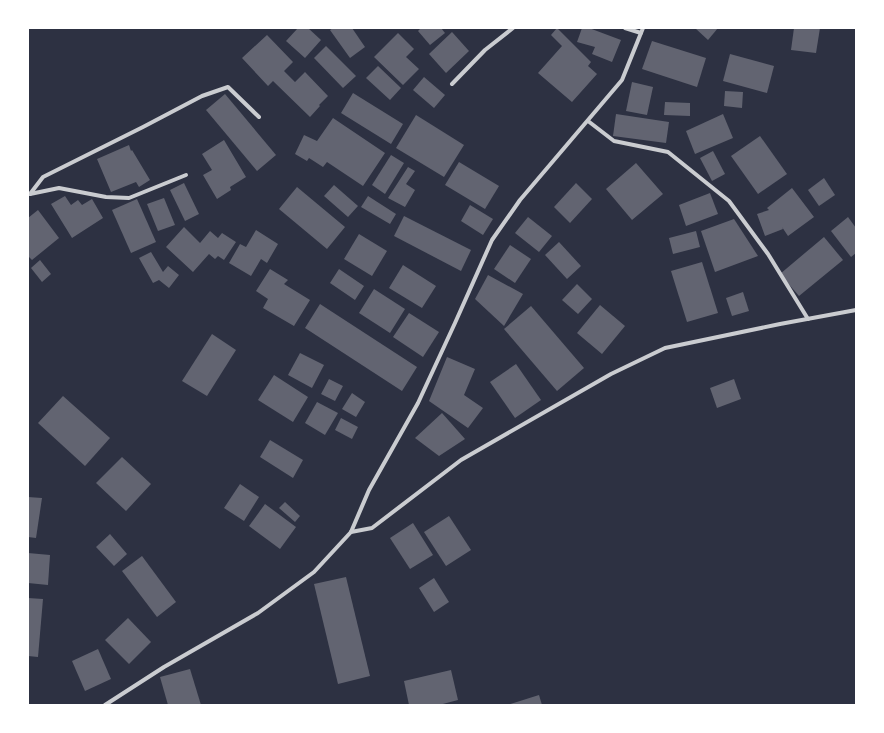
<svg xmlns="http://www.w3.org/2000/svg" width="884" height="733" viewBox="0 0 884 733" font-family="Figtree,sans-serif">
  <rect width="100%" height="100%" fill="#2d3142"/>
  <g fill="#626471">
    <path d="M 298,28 L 308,28 L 321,40 L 305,58 L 286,41 Z"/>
    <path d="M 333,28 L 352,28 L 365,47 L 350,58 L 330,30 Z"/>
    <path d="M 421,28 L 441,28 L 445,33 L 430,45 L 418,31 Z"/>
    <path d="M 557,28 L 591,62 L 588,66 L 597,74 L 572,102 L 538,73 L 562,46 L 551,35 Z"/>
    <path d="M 582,28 L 589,28 L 621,40 L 612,62 L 592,54 L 595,47 L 577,42 Z"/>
    <path d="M 695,28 L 718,28 L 708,40 Z"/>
    <path d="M 794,28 L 820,28 L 816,53 L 791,50 Z"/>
    <path d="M 452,32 L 469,51 L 446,73 L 429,54 Z"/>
    <path d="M 398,33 L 414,49 L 406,57 L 419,69 L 403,85 L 374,57 Z"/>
    <path d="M 267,35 L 293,62 L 284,71 L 295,82 L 305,72 L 328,96 L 319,105 L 320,106 L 310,117 L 273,81 L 268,86 L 242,58 Z"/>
    <path d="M 652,41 L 706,58 L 697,87 L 642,69 Z"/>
    <path d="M 326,46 L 356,76 L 343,88 L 314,58 Z"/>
    <path d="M 730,54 L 774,66 L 767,93 L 723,81 Z"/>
    <path d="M 378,66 L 401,88 L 390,100 L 366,78 Z"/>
    <path d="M 424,77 L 445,95 L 434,108 L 413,90 Z"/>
    <path d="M 632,82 L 653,87 L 647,115 L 626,111 Z"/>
    <path d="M 725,91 L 743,92 L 742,108 L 724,106 Z"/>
    <path d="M 353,93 L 403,124 L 391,144 L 341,113 Z"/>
    <path d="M 225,94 L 276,155 L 257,171 L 206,110 Z"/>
    <path d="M 665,102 L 690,103 L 690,116 L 664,115 Z"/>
    <path d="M 616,114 L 669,122 L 666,143 L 613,136 Z"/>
    <path d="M 723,114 L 733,138 L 695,154 L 686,131 Z"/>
    <path d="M 416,115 L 464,145 L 444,177 L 396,148 Z"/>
    <path d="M 333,118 L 385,153 L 363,186 L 327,162 L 323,167 L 309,158 L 307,161 L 295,154 L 304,135 L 317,141 Z"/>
    <path d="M 760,136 L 787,174 L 758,194 L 731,156 Z"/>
    <path d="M 224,140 L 246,177 L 230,187 L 231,190 L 217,199 L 203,175 L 212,170 L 202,154 Z"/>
    <path d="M 129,145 L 131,151 L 132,150 L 150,180 L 139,187 L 136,182 L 111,192 L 97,159 Z"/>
    <path d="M 713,151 L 725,174 L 712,181 L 700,158 Z"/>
    <path d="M 391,155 L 404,163 L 385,194 L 372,185 Z"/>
    <path d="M 459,162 L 499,186 L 485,209 L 445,185 Z"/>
    <path d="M 636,163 L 663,194 L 632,220 L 606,189 Z"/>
    <path d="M 408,167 L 415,171 L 406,184 L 415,190 L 405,207 L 388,198 Z"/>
    <path d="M 824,178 L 835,195 L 819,206 L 808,190 Z"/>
    <path d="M 184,183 L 199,214 L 185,221 L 170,190 Z"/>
    <path d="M 576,183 L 592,199 L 570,223 L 554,207 Z"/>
    <path d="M 334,185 L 358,206 L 348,217 L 324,196 Z"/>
    <path d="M 297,187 L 345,227 L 327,249 L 279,209 Z"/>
    <path d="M 792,188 L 814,217 L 788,236 L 782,227 L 783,229 L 765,236 L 757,214 L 769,210 L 767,208 Z"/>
    <path d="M 710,193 L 718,214 L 686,226 L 679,205 Z"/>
    <path d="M 65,196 L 71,205 L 78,200 L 82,205 L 92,199 L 103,218 L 72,238 L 51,204 Z"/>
    <path d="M 368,196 L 396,214 L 390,224 L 361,207 Z"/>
    <path d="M 164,198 L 175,225 L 158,231 L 147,204 Z"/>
    <path d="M 137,199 L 156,242 L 131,253 L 112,210 Z"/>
    <path d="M 470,205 L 493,219 L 483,235 L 461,221 Z"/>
    <path d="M 38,210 L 59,238 L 32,260 L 28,256 L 28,218 Z"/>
    <path d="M 404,216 L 471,250 L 461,271 L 394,236 Z"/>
    <path d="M 528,217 L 552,236 L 539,252 L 515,233 Z"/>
    <path d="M 848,217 L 856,228 L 856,253 L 851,257 L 831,231 Z"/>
    <path d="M 734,219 L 758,256 L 715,272 L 701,231 Z"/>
    <path d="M 184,227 L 200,243 L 210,231 L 218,238 L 222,233 L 236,242 L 224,260 L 218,256 L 215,259 L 209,254 L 193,272 L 166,247 Z"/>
    <path d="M 256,230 L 278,244 L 267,263 L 261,259 L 251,276 L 229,263 L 240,244 L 246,247 Z"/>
    <path d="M 696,231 L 700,247 L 673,254 L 669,238 Z"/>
    <path d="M 359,234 L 387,251 L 372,276 L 344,259 Z"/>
    <path d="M 824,237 L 843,260 L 799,296 L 780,274 Z"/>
    <path d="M 559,242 L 581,266 L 567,279 L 545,255 Z"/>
    <path d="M 510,245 L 531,259 L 515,283 L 494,269 Z"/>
    <path d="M 151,252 L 163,272 L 168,266 L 179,275 L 169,288 L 159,280 L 153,283 L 139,258 Z"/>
    <path d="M 40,260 L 51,274 L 42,282 L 31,268 Z"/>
    <path d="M 702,262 L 718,313 L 687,322 L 671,271 Z"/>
    <path d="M 403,265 L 436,286 L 422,308 L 389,288 Z"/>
    <path d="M 270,269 L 288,280 L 284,284 L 310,300 L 294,326 L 263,308 L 268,299 L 256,291 Z"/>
    <path d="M 339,269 L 364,286 L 355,300 L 330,283 Z"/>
    <path d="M 488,275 L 523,294 L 504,326 L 475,299 Z"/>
    <path d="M 577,284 L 592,299 L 578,314 L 562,300 Z"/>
    <path d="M 374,289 L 405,309 L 390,333 L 359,313 Z"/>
    <path d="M 743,292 L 749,311 L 732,316 L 726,298 Z"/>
    <path d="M 320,304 L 417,367 L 402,391 L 305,328 Z"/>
    <path d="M 600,305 L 625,326 L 602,354 L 577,333 Z"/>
    <path d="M 531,306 L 584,368 L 557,391 L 504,329 Z"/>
    <path d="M 409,313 L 439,332 L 423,357 L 393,337 Z"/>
    <path d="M 212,334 L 236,350 L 207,396 L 182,381 Z"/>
    <path d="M 300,353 L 324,365 L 312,388 L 288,375 Z"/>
    <path d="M 447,357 L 475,369 L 464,395 L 483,408 L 468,428 L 429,401 Z"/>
    <path d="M 516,364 L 541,400 L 515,418 L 490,382 Z"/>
    <path d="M 274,375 L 308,397 L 293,422 L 258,400 Z"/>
    <path d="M 329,379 L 343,386 L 335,401 L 321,394 Z"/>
    <path d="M 734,379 L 741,399 L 717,408 L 710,388 Z"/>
    <path d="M 352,393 L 365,402 L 356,417 L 342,409 Z"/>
    <path d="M 63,396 L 110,438 L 85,466 L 38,423 Z"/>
    <path d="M 317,402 L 338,413 L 325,435 L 305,423 Z"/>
    <path d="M 442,413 L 465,439 L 439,456 L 415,438 Z"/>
    <path d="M 341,418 L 358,427 L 352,439 L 335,430 Z"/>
    <path d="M 270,440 L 303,460 L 293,478 L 260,457 Z"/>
    <path d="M 122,457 L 151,484 L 126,511 L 96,483 Z"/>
    <path d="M 240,484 L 259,497 L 244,521 L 224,508 Z"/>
    <path d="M 28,497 L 42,498 L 36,538 L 28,537 Z"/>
    <path d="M 285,502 L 300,516 L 295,522 L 279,508 Z"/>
    <path d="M 265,504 L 296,527 L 280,549 L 249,526 Z"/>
    <path d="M 449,516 L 471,550 L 446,566 L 424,532 Z"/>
    <path d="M 413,523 L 433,555 L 410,569 L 390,538 Z"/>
    <path d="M 110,534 L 127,554 L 114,566 L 96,547 Z"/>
    <path d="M 28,553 L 50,555 L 48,585 L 28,583 Z"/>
    <path d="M 142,556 L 176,602 L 157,617 L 122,571 Z"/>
    <path d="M 346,577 L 370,676 L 338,684 L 314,584 Z"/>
    <path d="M 434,578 L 449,602 L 434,612 L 419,588 Z"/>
    <path d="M 28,598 L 43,599 L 38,657 L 28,656 Z"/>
    <path d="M 128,618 L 151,642 L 129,664 L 105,640 Z"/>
    <path d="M 98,649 L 111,679 L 85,691 L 72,661 Z"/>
    <path d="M 190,669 L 201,705 L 168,705 L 160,677 Z"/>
    <path d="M 451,670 L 458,700 L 439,705 L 409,705 L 404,681 Z"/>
    <path d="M 539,695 L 542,705 L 507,705 Z"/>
  </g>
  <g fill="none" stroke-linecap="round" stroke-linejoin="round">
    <g stroke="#caccd0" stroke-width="4">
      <path d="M 625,28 L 641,33"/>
      <path d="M 452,84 L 485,50 L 513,28"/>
      <path d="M 588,121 L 614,141 L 668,152 L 729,201 L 768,254 L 808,319"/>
      <path d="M 30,194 L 43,177 L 143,127 L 202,96 L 228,87 L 259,117"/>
      <path d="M 30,194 L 59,188 L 106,197 L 129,198 L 186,175"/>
      <path d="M 351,532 L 372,528 L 461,460 L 611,374 L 665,348 L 780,324 L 856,310"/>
      <path d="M 105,705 L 164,667 L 258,613 L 314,572 L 351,532 L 369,490 L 418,403 L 455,323 L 492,240 L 520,200 L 622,80 L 643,28"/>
    </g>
  </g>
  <rect width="884" height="733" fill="none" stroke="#ffffff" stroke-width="58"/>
</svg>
